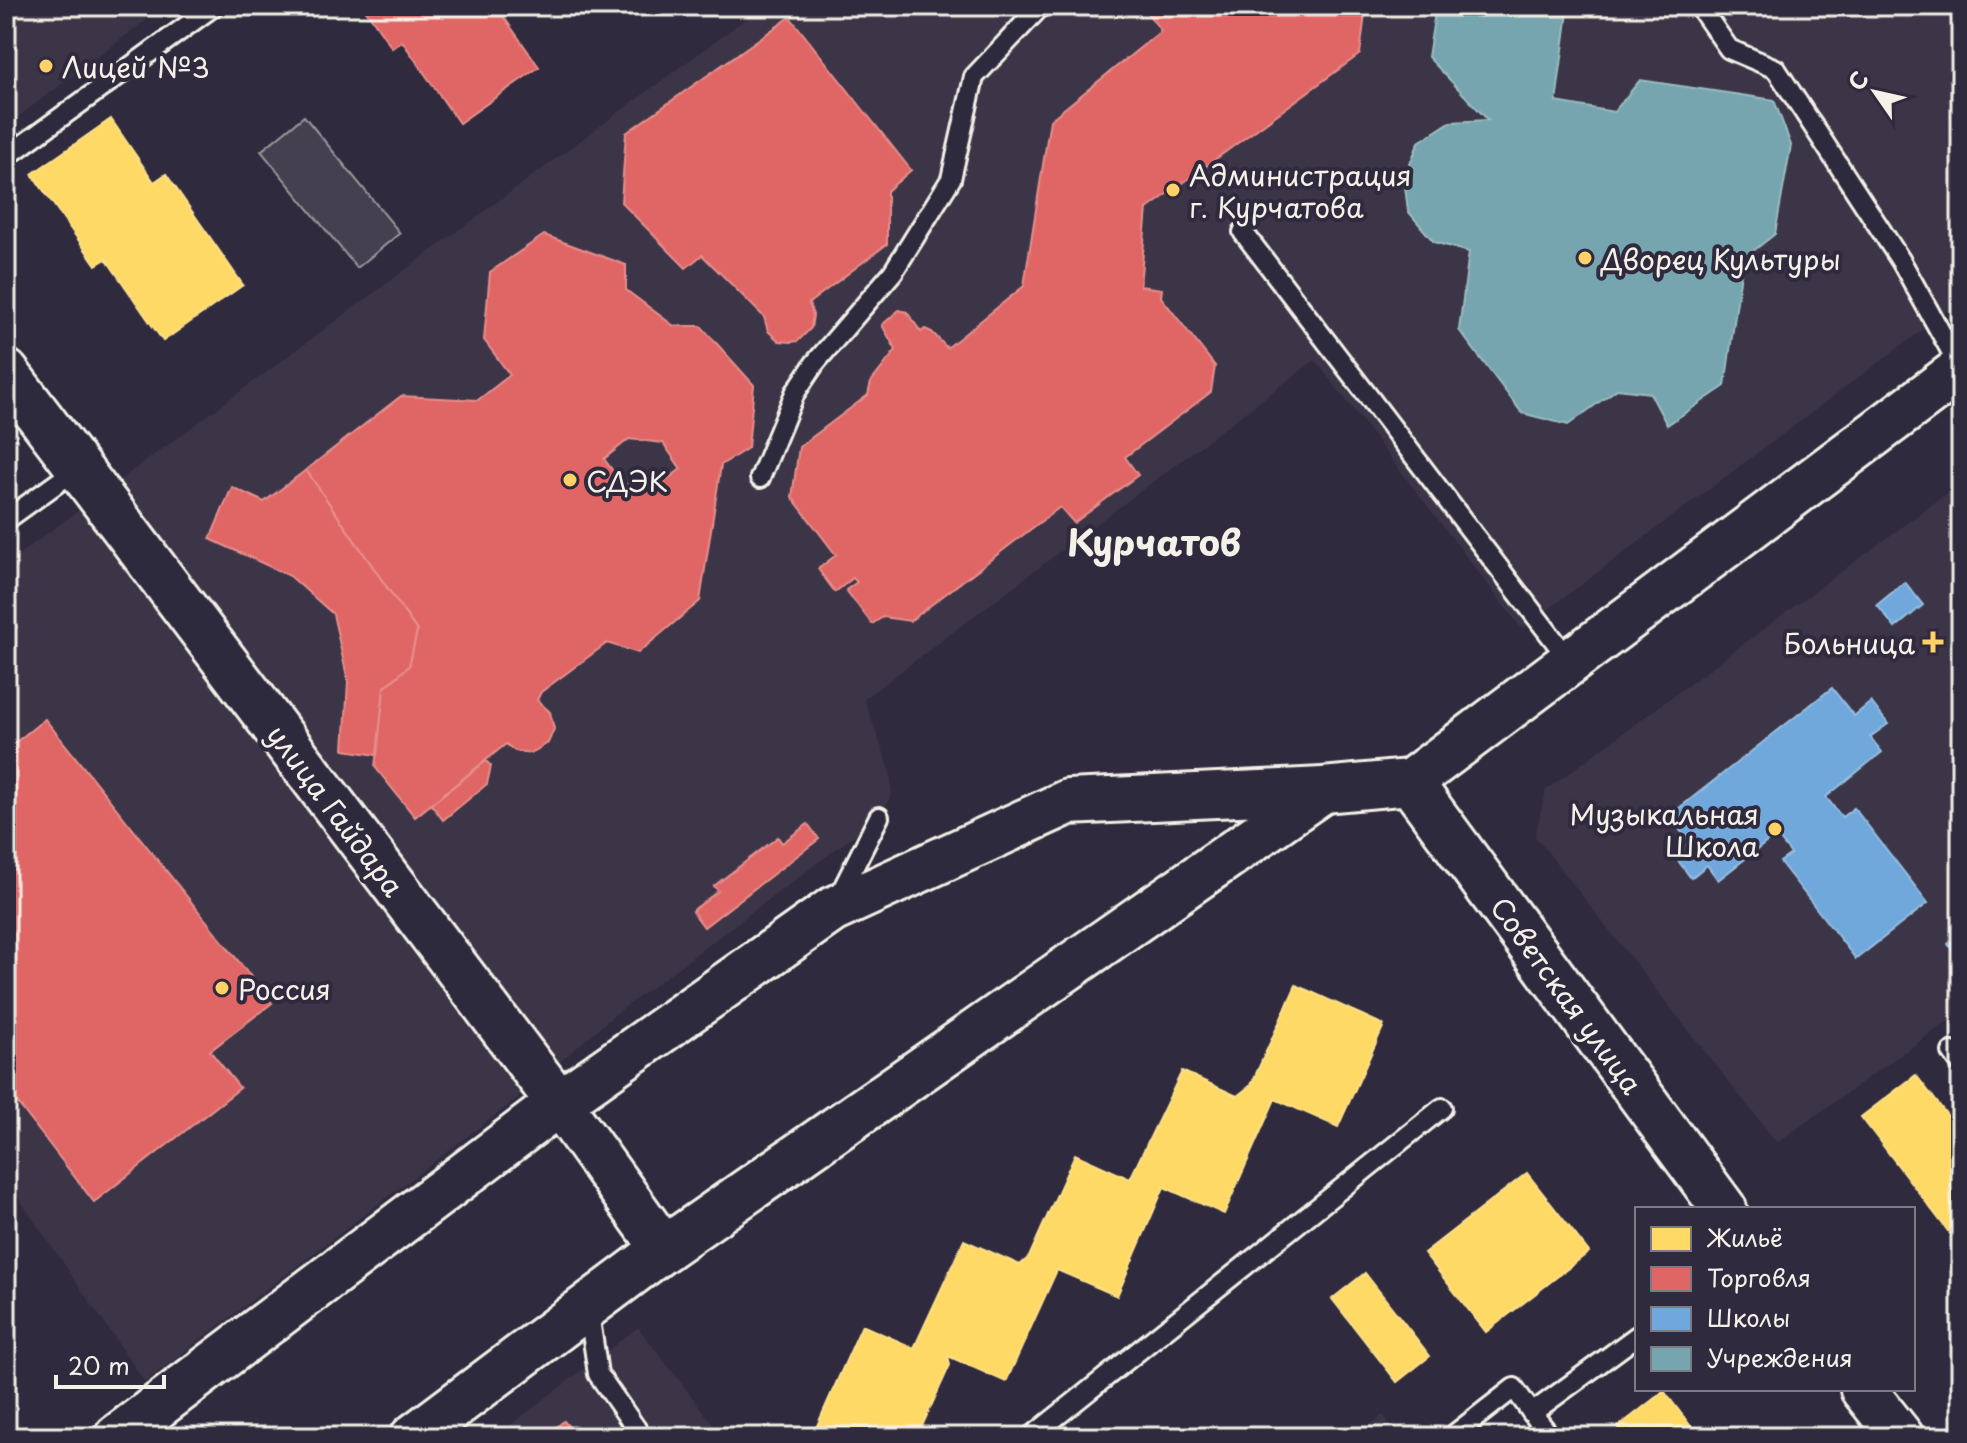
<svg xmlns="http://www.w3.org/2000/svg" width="1967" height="1443" viewBox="0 0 1967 1443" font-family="'Playpen Sans',sans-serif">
  <rect width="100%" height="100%" fill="#2f2a3d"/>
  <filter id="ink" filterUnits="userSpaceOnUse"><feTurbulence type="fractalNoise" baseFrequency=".0125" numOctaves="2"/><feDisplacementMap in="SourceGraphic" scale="16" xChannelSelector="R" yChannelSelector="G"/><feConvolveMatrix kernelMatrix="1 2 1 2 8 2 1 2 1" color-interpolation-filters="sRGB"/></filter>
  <g filter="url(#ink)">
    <g fill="#3b3647">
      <path d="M 6,6 L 165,6 L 6,126 Z"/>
      <path d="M 763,6 L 1961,6 L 1961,301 L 1522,629 L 1315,360 L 864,699 L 890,770 L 892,795 L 879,817 L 612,1017 L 514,1101 L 145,1382 L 6,1180 L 6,564 Z"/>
      <path d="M 1961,483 L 1961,1023 L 1955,1016 L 1777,1143 L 1535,836 L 1546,790 Z"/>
      <path d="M 638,1327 L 723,1437 L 495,1437 Z"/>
      <path d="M 1383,1415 L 1400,1437 L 1354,1437 Z"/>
    </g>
    <path fill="#454050" stroke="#9c989c" stroke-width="2" d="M 304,116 L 400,233 L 357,268 L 261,151 Z"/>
    <g fill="#ffd966" stroke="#fce08d" stroke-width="2">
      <path d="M 111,119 L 154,182 L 166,174 L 243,285 L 163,341 L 106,259 L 96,265 L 32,174 Z"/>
      <path d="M 1296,985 L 1384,1025 L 1338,1127 L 1275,1099 L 1224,1214 L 1164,1187 L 1117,1296 L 1057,1270 L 1006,1382 L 948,1356 L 950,1365 L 917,1437 L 837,1437 L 816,1428 L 862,1325 L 914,1348 L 964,1240 L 1020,1265 L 1029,1257 L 1075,1154 L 1130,1179 L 1182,1071 L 1237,1096 L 1251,1085 Z"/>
      <path d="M 1916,1075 L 1961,1133 L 1961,1248 L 1861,1117 Z"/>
      <path d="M 1527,1173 L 1589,1252 L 1486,1332 L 1424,1253 Z"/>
      <rect x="6" y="1254" width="5" height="121"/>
      <path d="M 1365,1273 L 1430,1356 L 1397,1382 L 1332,1299 Z"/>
      <path d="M 1664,1391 L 1699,1437 L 1625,1437 L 1618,1427 Z"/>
    </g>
    <g fill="#e06666" stroke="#e6908d" stroke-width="2" fill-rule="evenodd">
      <path d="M 363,6 L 496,6 L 539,67 L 459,123 L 402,41 L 392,48 Z"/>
      <path d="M 1142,6 L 1366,6 L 1360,54 L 1147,209 L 1140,286 L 1162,289 L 1161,297 L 1215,366 L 1211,392 L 1125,457 L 1138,475 L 1074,523 L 1060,507 L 910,621 L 883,617 L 872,624 L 846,590 L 857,582 L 853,578 L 835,592 L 818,569 L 836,555 L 792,497 L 799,447 L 868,395 L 871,382 L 896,350 L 882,325 L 899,310 L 907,312 L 921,332 L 925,329 L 932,332 L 947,348 L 1024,286 L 1050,120 L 1161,31 Z"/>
      <path d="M 790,17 L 911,170 L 887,191 L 887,244 L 809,303 L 813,315 L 811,328 L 798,341 L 791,342 L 779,341 L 768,331 L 764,317 L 702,255 L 686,268 L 621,202 L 626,133 Z"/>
      <path d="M 544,235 L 626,265 L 626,290 L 674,326 L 701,326 L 754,385 L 748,448 L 721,465 L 700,601 L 638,653 L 607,643 L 541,692 L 537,700 L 550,712 L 554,729 L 548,743 L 531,753 L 515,751 L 506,744 L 415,817 L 375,767 L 384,688 L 409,666 L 417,631 L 306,470 L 401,396 L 478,400 L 510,375 L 484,340 L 490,272 ZM 629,439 L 663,443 L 681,469 L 658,486 L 623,484 L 604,459 Z"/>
      <path d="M 306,470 L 417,631 L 409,666 L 384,688 L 377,755 L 344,750 L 348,681 L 333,614 L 290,576 L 210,539 L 232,487 L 264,502 Z"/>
      <path d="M 6,613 L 17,627 L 6,636 Z"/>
      <path d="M 45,719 L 272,1003 L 210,1051 L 240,1088 L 94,1202 L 6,1088 L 6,750 Z"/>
      <path d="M 486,761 L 491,766 L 487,784 L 443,820 L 431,804 Z"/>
      <path d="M 808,824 L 819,839 L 704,927 L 692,911 L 718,891 L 714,886 L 778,837 L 782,843 Z"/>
      <path d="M 564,1421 L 577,1437 L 544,1437 Z"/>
    </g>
    <g fill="#6fa8dc" stroke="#97bee0" stroke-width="2">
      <path d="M 1905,582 L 1923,605 L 1895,628 L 1877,605 Z"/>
      <path d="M 1832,688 L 1854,716 L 1871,702 L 1888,724 L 1870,737 L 1882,752 L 1826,797 L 1842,817 L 1854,808 L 1928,903 L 1856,959 L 1780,862 L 1791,854 L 1776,835 L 1718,880 L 1707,865 L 1691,878 L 1673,854 L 1689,842 L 1669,816 Z"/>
      <path d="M 1961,934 L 1961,962 L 1948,944 Z"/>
    </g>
    <path fill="#76a5af" stroke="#9cbcc0" stroke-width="2" d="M 1436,6 L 1576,6 L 1568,12 L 1556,102 L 1614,112 L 1640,80 L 1774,100 L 1791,145 L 1775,234 L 1743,259 L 1725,386 L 1667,425 L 1650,393 L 1617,389 L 1568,425 L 1522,413 L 1459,330 L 1469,252 L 1434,242 L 1408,211 L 1404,178 L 1419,142 L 1450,122 L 1488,120 L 1428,57 Z"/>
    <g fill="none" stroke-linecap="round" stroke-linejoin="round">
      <g stroke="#f4f1e8" stroke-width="24">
        <g id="service">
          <path d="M 1699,6 L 1729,49 L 1776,69 L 1901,261 L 1961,369"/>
          <path d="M 6,157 L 214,6"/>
          <path d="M 1243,232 L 1570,661"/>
          <path d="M 760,478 L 795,393 L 815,363 L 893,272 L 951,179 L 974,77 L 1041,6"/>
          <path d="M 6,520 L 78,468"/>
          <path d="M 837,900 L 879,817"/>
          <path d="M 1952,1052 L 1961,1064"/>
          <path d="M 588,1306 L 598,1374 L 642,1437"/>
          <path d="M 1532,1413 L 1551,1437"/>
          <path d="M 1031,1437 L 1442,1108"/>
          <path d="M 1451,1437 L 1514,1388 L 1532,1413 L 1637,1336"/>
        </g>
      </g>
      <g stroke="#f4f1e8" stroke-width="50">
        <g id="tertiary">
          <path d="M 6,372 L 559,1103 L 664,1249"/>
          <path d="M 1410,782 L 1724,1209"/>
          <path d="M 1863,1389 L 1901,1437"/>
        </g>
      </g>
      <g stroke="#f4f1e8" stroke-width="50">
        <g id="secondary">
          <path d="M 117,1437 L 559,1103 L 832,910 L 1068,802 L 1323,790 L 1410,782 L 1961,369"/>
          <path d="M 413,1437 L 664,1249 L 1323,790"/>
        </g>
      </g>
      <use href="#service" stroke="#2f2a3d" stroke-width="18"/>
      <use href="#tertiary" stroke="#2f2a3d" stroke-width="44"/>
      <use href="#secondary" stroke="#2f2a3d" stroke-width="44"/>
    </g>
  </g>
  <g fill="#ffd166" stroke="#2f2a3d" stroke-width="3">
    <circle cx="46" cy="66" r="8"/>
    <circle cx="1173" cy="190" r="8"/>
    <circle cx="1585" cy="258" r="8"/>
    <circle cx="570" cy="480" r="8"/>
    <path d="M1929 630h8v8h8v8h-8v8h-8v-8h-8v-8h8z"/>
    <circle cx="1775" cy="829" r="8"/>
    <circle cx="222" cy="988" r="8"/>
  </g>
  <g text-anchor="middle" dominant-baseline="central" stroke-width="8" stroke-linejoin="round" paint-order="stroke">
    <g font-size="28" fill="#f4f1e8" stroke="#2f2a3d" text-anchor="start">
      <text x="62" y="66">Лицей №3</text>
      <text x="1189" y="174">Администрация<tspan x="1189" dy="32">г. Курчатова</tspan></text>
      <text x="1601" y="258">Дворец Культуры</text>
      <text x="586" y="480">СДЭК</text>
      <text x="1915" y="642" text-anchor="end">Больница</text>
      <text x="1759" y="813" text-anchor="end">Музыкальная<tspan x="1759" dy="32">Школа</tspan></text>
      <text x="238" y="988">Россия</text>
    </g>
    <g font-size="28" fill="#f4f1e8" stroke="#2f2a3d">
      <text transform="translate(336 810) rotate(53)">улица Гайдара</text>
      <text transform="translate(1567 995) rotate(54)">Советская улица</text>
    </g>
    <g font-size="36" font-weight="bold" fill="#f4f1e8" stroke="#2f2a3d">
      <text x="1154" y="541">Курчатов</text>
    </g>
  </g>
  <rect width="1967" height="1443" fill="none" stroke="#2f2a3d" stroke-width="32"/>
  <rect x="16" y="16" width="1935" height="1411" fill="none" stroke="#f4f1e8" stroke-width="3" filter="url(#ink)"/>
  <rect x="1635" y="1207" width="280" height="184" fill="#2f2a3d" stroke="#7e7a81" stroke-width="2"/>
  <rect x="1651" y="1227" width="40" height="24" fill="#ffd966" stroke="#7e7a81" stroke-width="2"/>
  <text x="1707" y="1247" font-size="24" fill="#f4f1e8">Жильё</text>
  <rect x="1651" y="1267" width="40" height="24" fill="#e06666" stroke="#7e7a81" stroke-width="2"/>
  <text x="1707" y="1287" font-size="24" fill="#f4f1e8">Торговля</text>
  <rect x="1651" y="1307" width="40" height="24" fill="#6fa8dc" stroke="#7e7a81" stroke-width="2"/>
  <text x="1707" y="1327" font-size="24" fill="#f4f1e8">Школы</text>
  <rect x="1651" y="1347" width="40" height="24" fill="#76a5af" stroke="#7e7a81" stroke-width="2"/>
  <text x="1707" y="1367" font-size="24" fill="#f4f1e8">Учреждения</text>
  <g transform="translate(1875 92) rotate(304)" stroke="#2f2a3d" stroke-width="6" paint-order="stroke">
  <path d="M0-6L14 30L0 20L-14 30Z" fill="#f4f1e8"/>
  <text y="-12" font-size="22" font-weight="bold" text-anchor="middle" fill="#f4f1e8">С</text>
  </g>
  <path d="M56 1375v12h108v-12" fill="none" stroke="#f4f1e8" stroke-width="4"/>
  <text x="68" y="1375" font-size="24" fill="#f4f1e8" stroke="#2f2a3d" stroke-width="6" paint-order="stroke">20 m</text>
</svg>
